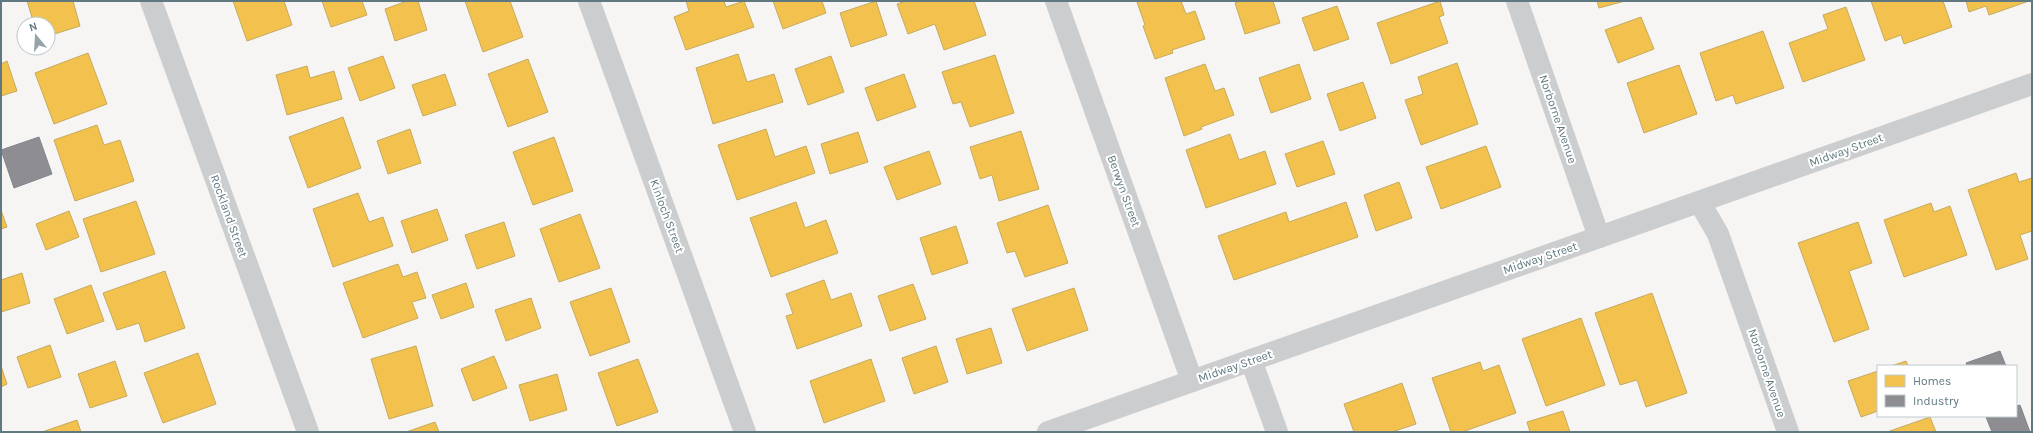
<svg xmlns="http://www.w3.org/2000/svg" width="2033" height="433" viewBox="0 0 2033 433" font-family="Karla,sans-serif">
  <rect width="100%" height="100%" fill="#f6f5f4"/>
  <g fill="#f2c14e" stroke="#c6ab5d">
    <path d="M 27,1 L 73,1 L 80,26 L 48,36 L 48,24 L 34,24 Z"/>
    <path d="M 233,1 L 284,1 L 292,25 L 247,41 Z"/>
    <path d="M 322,1 L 362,1 L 367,15 L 331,27 Z"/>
    <path d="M 407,1 L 418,1 L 427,30 L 395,41 L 385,9 Z"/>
    <path d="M 465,1 L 510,1 L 523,37 L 483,52 Z"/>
    <path d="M 686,1 L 724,1 L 726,7 L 744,1 L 754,27 L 686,50 L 674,17 L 689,11 Z"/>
    <path d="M 773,1 L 822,1 L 826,13 L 783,29 Z"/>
    <path d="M 876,1 L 887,35 L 851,47 L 840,13 Z"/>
    <path d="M 906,1 L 974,1 L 986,35 L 944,50 L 935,24 L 908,34 L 897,4 Z"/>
    <path d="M 1139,1 L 1181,1 L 1186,14 L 1195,11 L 1205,39 L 1172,50 L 1173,53 L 1155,59 L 1143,26 L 1145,25 L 1137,2 Z"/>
    <path d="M 1241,1 L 1273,1 L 1280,23 L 1245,34 L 1235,3 Z"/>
    <path d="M 1440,1 L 1444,15 L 1439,17 L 1448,43 L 1391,64 L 1377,23 Z"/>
    <path d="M 1597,1 L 1625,1 L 1599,8 Z"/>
    <path d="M 1871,1 L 1943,1 L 1952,27 L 1904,44 L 1901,35 L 1885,41 Z"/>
    <path d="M 1966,1 L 2029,1 L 1989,15 L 1986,6 L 1969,12 Z"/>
    <path d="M 1337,6 L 1349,39 L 1314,51 L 1302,18 Z"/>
    <path d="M 1846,7 L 1865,60 L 1803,82 L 1789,43 L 1828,29 L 1823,15 Z"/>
    <path d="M 1641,17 L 1654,49 L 1618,63 L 1605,30 Z"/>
    <path d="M 1763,31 L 1784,88 L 1736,104 L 1733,95 L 1716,101 L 1700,53 Z"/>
    <path d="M 88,53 L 107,104 L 54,124 L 35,73 Z"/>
    <path d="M 738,54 L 747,82 L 774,74 L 783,102 L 713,124 L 696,68 Z"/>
    <path d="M 995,55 L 1014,113 L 970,127 L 961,102 L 953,104 L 942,72 Z"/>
    <path d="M 383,56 L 395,88 L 360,101 L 348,68 Z"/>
    <path d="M 831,56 L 844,92 L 808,105 L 795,69 Z"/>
    <path d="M 528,59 L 548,112 L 508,127 L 488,74 Z"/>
    <path d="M 7,61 L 17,91 L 1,96 L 1,64 Z"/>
    <path d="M 1457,63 L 1478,124 L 1421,145 L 1405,100 L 1423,94 L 1418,77 Z"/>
    <path d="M 1205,64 L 1215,91 L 1224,88 L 1234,115 L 1201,127 L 1202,129 L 1184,136 L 1165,78 Z"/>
    <path d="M 1299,64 L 1311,99 L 1271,113 L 1259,78 Z"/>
    <path d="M 1679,65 L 1697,114 L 1644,133 L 1627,83 Z"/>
    <path d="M 307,66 L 310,78 L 334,71 L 342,99 L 287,115 L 276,75 Z"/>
    <path d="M 445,74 L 456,105 L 423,116 L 412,85 Z"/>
    <path d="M 904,74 L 916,107 L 877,121 L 865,88 Z"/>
    <path d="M 1363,82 L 1376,118 L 1340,131 L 1327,94 Z"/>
    <path d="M 343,117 L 361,168 L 308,188 L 289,137 Z"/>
    <path d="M 97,125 L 104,145 L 120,140 L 134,181 L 75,201 L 54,140 Z"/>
    <path d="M 410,129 L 421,163 L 388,174 L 377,141 Z"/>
    <path d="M 766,129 L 775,157 L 806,146 L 815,173 L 737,200 L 718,145 Z"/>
    <path d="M 1021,131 L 1039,189 L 999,201 L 992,175 L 980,179 L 970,147 Z"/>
    <path d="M 858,132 L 868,162 L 830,174 L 821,144 Z"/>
    <path d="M 1230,134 L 1239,160 L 1265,151 L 1276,184 L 1206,208 L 1186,150 Z"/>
    <path d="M 554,137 L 573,191 L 533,205 L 513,152 Z"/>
    <path d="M 1323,141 L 1335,174 L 1297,187 L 1285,154 Z"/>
    <path d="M 1486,146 L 1501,187 L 1441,209 L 1426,167 Z"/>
    <path d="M 929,151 L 941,184 L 897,200 L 884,167 Z"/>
    <path d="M 2016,173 L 2019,182 L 2032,178 L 2032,231 L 2020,235 L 2028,259 L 1996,270 L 1968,190 Z"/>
    <path d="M 1399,182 L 1412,218 L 1376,231 L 1364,195 Z"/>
    <path d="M 358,193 L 369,222 L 383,217 L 393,246 L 333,267 L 313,209 Z"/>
    <path d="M 136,201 L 155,254 L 101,272 L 83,219 Z"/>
    <path d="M 796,202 L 805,228 L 826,220 L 838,253 L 771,277 L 750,218 Z"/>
    <path d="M 1346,202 L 1358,237 L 1234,280 L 1218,236 L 1286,212 L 1289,222 Z"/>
    <path d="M 1931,203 L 1934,212 L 1950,206 L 1967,255 L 1904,277 L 1884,220 Z"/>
    <path d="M 1048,205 L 1068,263 L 1025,277 L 1015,251 L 1007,253 L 997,223 Z"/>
    <path d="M 437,209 L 448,240 L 412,253 L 401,221 Z"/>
    <path d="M 1,210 L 7,227 L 1,229 Z"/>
    <path d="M 69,211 L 79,237 L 46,250 L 36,224 Z"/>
    <path d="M 580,214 L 600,268 L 559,282 L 540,229 Z"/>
    <path d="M 504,222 L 515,256 L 477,269 L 465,235 Z"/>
    <path d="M 1858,222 L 1872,263 L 1849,271 L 1869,329 L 1834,342 L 1798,243 Z"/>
    <path d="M 956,226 L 968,263 L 932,275 L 920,238 Z"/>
    <path d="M 398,264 L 403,277 L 417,272 L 426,298 L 412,302 L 418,318 L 363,338 L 343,283 Z"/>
    <path d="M 165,271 L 185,328 L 145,342 L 139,323 L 117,330 L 103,293 Z"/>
    <path d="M 22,273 L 30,303 L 1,312 L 1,280 Z"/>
    <path d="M 824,280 L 831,300 L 851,293 L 862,326 L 797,349 L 786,316 L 793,314 L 786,294 Z"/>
    <path d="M 466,283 L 474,307 L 441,319 L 432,295 Z"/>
    <path d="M 913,284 L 926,319 L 890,331 L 878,296 Z"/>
    <path d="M 91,285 L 104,321 L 67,334 L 54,299 Z"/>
    <path d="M 611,288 L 630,342 L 590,356 L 570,302 Z"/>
    <path d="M 1074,288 L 1088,330 L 1027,351 L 1012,309 Z"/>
    <path d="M 1652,293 L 1687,393 L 1646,407 L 1637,380 L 1620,385 L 1595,313 Z"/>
    <path d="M 531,298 L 541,328 L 506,341 L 495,310 Z"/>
    <path d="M 1581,318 L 1605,385 L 1546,406 L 1522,339 Z"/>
    <path d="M 991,328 L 1002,363 L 967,374 L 956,339 Z"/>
    <path d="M 50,345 L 61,377 L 28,388 L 17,357 Z"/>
    <path d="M 416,346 L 433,406 L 389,419 L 371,359 Z"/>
    <path d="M 936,346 L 948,382 L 914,394 L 902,358 Z"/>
    <path d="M 198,353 L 216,404 L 163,423 L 144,373 Z"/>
    <path d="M 494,356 L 507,388 L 473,401 L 461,369 Z"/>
    <path d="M 638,359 L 658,412 L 617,426 L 598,373 Z"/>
    <path d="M 871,359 L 885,401 L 824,423 L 810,381 Z"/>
    <path d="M 115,361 L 127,396 L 90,408 L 78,374 Z"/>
    <path d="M 1906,361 L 1908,366 L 1891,366 Z"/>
    <path d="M 1480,362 L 1483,371 L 1499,365 L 1516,413 L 1462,432 L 1451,432 L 1432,378 Z"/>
    <path d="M 1,366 L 7,384 L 1,387 Z"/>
    <path d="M 1878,371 L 1878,411 L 1861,417 L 1848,381 Z"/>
    <path d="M 557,374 L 567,410 L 530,421 L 519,385 Z"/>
    <path d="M 1402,383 L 1416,424 L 1392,432 L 1354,432 L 1344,404 Z"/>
    <path d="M 1563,411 L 1570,432 L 1530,432 L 1527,422 Z"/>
    <path d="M 1930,417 L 1936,432 L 1887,432 Z"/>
    <path d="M 77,420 L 81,432 L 42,432 Z"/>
    <path d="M 435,422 L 439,432 L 406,432 Z"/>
  </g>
  <g fill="#8d8d92" stroke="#7f878d">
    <path d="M 39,137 L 52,174 L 14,188 L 1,150 Z"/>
    <path d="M 2000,351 L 2006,366 L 1967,366 L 1966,363 Z"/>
    <path d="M 2020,405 L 2030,432 L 1992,432 L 1986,417 L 2016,416 L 2016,406 Z"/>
  </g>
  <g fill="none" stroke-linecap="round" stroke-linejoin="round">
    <g stroke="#cccdce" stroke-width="22">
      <path d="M 151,1 L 308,432"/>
      <path d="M 589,1 L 745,432"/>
      <path d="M 1056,1 L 1192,381"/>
      <path d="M 1517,1 L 1599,237"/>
      <path d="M 1700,203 L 1718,234 L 1788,432"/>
      <path d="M 1251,360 L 1277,432"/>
      <path d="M 1048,432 C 1376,315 1705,201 2032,84"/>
    </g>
  </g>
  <g text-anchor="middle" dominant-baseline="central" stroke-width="4" stroke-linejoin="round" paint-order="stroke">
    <g font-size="12" fill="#5f7881" stroke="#fff">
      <text transform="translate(1558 119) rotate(71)">Norborne Avenue</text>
      <text transform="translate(1846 150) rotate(-20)">Midway Street</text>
      <text transform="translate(1124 191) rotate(70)">Berwyn Street</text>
      <text transform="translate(229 216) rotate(70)">Rockland Street</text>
      <text transform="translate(667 216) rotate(70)">Kinloch Street</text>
      <text transform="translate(1540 258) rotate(-19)">Midway Street</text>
      <text transform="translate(1235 366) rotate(-19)">Midway Street</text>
      <text transform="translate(1767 373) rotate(71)">Norborne Avenue</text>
    </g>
  </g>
  <rect width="2033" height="433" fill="none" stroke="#5f7881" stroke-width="4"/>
  <rect x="1877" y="365" width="140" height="52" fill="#ffffff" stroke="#bfc9cd"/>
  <rect x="1885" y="375" width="20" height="12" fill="#f2c14e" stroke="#bfc9cd"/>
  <text x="1913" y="385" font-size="12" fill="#5f7881">Homes</text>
  <rect x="1885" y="395" width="20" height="12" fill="#8d8d92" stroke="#bfc9cd"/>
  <text x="1913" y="405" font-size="12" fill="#5f7881">Industry</text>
  <g transform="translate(36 36) rotate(342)"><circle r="19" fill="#ffffff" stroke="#bfc9cd"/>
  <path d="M0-3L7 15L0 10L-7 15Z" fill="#94a4a9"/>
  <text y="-6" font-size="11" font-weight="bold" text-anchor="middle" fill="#5f7881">N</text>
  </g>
</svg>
